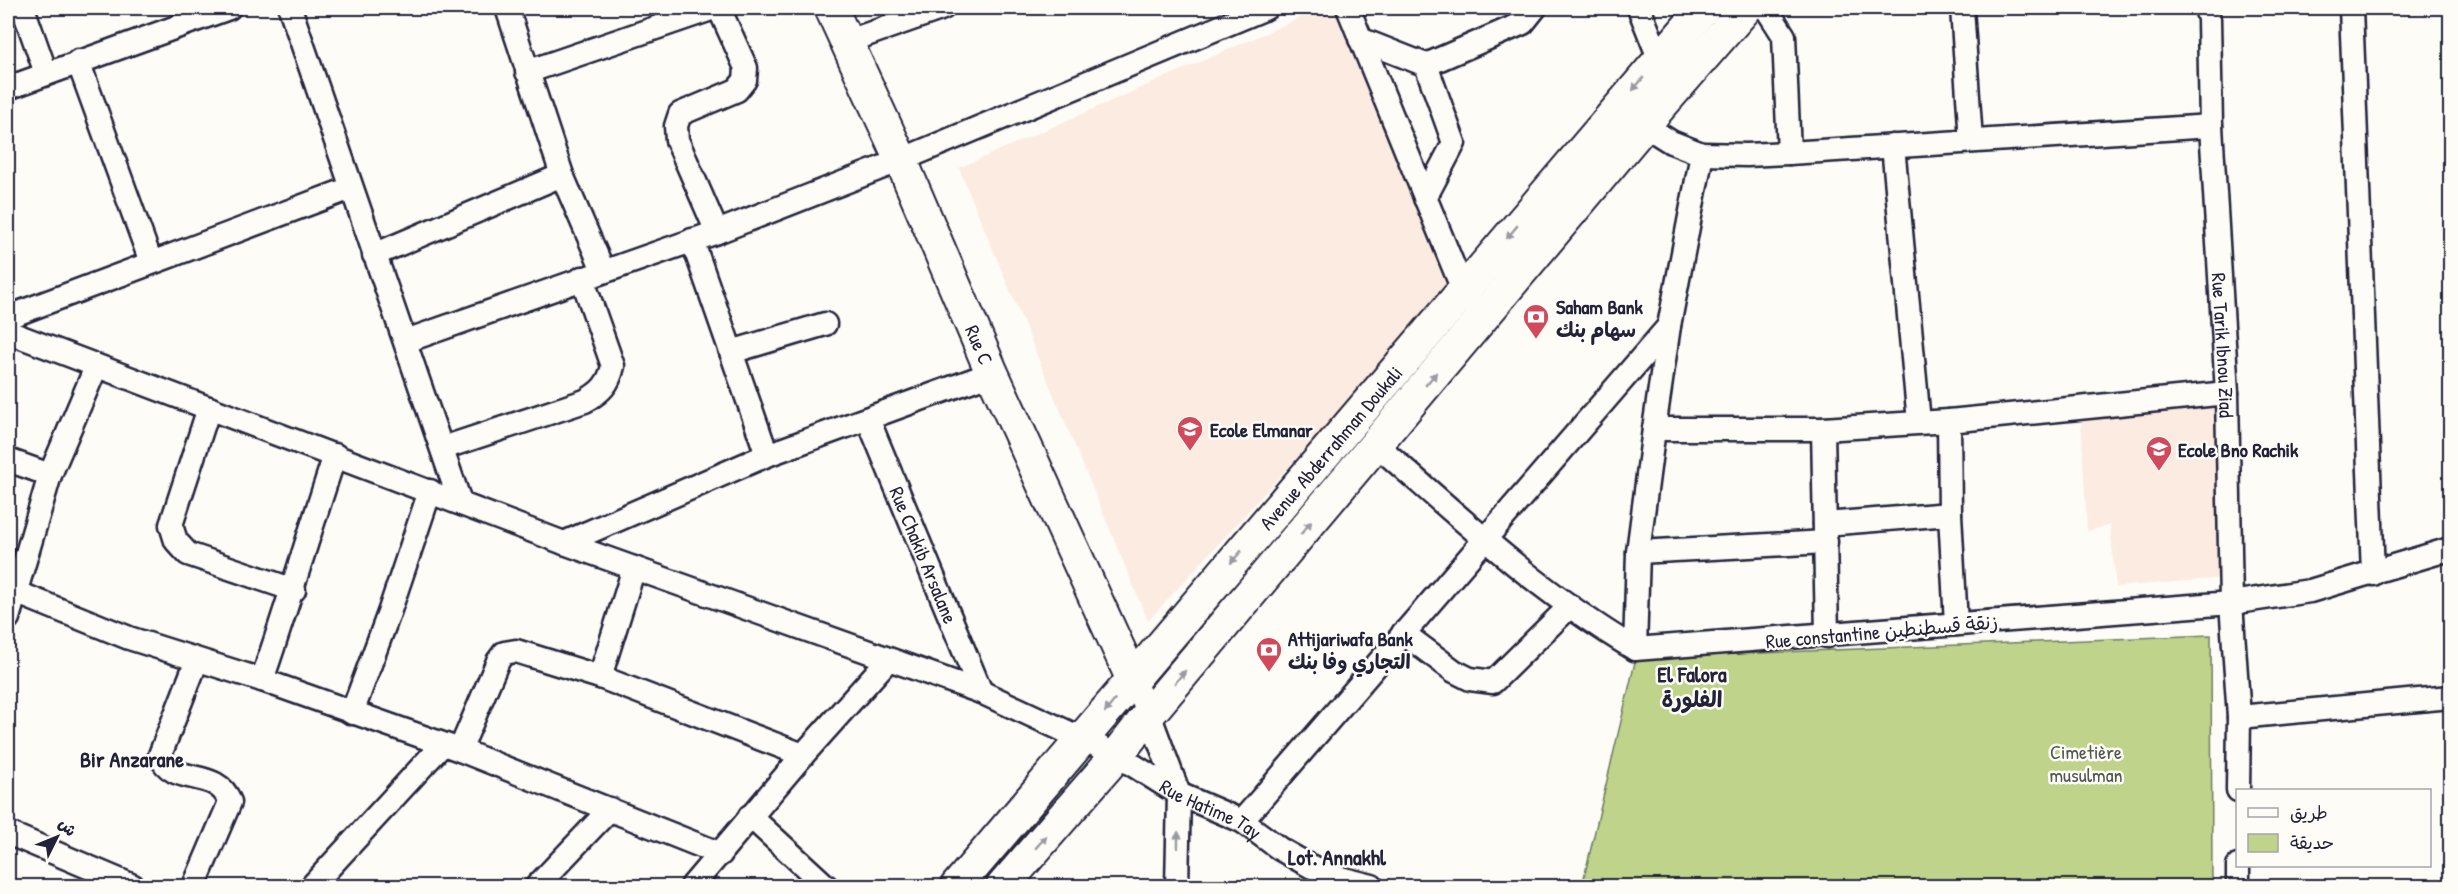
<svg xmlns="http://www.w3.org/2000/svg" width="2458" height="894" viewBox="0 0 2458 894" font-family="'Patrick Hand','Playpen Sans Arabic',sans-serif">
  <rect width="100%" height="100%" fill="#fdfcf7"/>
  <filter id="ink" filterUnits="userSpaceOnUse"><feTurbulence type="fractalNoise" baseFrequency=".0167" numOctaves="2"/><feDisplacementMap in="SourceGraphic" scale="12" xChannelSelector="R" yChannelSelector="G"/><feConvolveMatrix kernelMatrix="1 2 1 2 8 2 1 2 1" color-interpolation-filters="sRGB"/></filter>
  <g filter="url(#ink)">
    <g fill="#fcebe1">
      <path d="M 1323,8 L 1338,8 L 1455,284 L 1148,621 L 959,168 Z"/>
      <path d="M 2210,400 L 2227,413 L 2244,562 L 2236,577 L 2116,587 L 2110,525 L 2087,531 L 2081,419 Z"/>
    </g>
    <path fill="#bfd48a" stroke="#707b62" stroke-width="1.5" d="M 2211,635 L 2212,886 L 1582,886 L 1636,658 Z"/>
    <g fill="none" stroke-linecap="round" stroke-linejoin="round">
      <g stroke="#22223b" stroke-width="27">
        <g id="street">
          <path d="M 23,8 L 46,73"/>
          <path d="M 290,8 L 460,502"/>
          <path d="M 507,8 L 562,175 L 603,270"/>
          <path d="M 1348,8 L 1463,290 L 1470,302"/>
          <path d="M 1639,8 L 1659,58"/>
          <path d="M 1766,8 L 1784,36 L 1789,153 L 2211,126"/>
          <path d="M 1962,8 L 1971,141"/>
          <path id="s1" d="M 2206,8 L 2209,19 L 2211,126 L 2227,393 L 2231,603 L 2239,717 L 2238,790"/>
          <path d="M 2351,8 L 2373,574"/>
          <path d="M 1360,39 L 1426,65 L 1454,143 L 1425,198"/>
          <path d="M 846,42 L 943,8"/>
          <path d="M 78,61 L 151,262"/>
          <path d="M 1426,65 L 1523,23 L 1535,8"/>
          <path d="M 527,72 L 714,8"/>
          <path d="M 8,88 L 229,8"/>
          <path d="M 1893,146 L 1919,422"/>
          <path d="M 1702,154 L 1747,155 L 1789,153"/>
          <path d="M 717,232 L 677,140 L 676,126 L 680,114 L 737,90 L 745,80 L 746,68 L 719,8"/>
          <path d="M 692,240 L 767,455"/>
          <path d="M 374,255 L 562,175"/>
          <path d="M 8,317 L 351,188"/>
          <path id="s2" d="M 8,332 L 564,543 L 981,692 L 1117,755 L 1179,794 L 1242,821 L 1280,849 L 1310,866 L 1336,877 L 1372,886"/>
          <path d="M 406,341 L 717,232 L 901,160 L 1266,8"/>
          <path d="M 731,352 L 825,324"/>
          <path d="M 209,408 L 171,525 L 176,541 L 188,554 L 294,590"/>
          <path id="s3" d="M 868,419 L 981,692"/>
          <path d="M 1949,421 L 1950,514 L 1956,624"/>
          <path d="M 1654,429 L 1823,429 L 1949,421 L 2227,393"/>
          <path d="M 1823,429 L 1827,636"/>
          <path d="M 1377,445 C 1459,517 1540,593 1635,649 L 2231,603 L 2310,591 L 2450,549"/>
          <path d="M 443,448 L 585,401 C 601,392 609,384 613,366 L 582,278"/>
          <path d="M 8,460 L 50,475"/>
          <path d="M 1825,524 L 1950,514"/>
          <path d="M 564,543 L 767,455 L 992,373"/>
          <path d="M 1638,552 L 1826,542"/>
          <path d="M 8,589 L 129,638 L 262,680 L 460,750 L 721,854"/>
          <path d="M 8,618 L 50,475 L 96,367"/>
          <path d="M 1403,633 L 1454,671 L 1470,679 L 1493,682 L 1570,606"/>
          <path d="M 1635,649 L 1638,552 L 1654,429 L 1669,326 L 1702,154 L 1671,142 L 1644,125"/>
          <path d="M 600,677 L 634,568"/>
          <path d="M 1132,678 L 1149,714 L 1179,794 L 1177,886"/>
          <path d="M 262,680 C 288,605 310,530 335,455"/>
          <path d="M 352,713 L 389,613 L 430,491"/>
          <path d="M 2239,717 L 2450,697"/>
          <path d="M 460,750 L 498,661 L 504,653 L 516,651 L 600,677 L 803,755"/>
          <path d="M 750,816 L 826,886"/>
          <path d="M 1242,821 L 1669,326"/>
          <path d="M 8,833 L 133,886"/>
          <path d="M 194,886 L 230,802 C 217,766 172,788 160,755 L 197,660"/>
          <path d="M 312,886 L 442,745"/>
          <path d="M 537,886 L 610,809"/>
          <path d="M 692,886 L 803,755 L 888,660"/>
          <path d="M 2238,886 L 2238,866"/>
        </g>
      </g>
      <g stroke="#22223b" stroke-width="36">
        <g id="secondary">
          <path id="s4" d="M 831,8 L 901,160 L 992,373 L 1132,678"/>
          <path id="s5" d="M 957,886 L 1704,8"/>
          <path d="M 1003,886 L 1117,755 L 1149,714 L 1644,125 L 1746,8"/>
        </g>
      </g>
      <use href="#street" stroke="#fdfcf7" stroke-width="22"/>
      <use href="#secondary" stroke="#fdfcf7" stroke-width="32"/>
    </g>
    <defs><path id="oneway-solid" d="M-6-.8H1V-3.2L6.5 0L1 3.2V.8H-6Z" transform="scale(1.5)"/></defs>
    <g fill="#9a9aa2">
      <use href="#oneway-solid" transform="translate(1638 84) rotate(130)"/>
      <use href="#oneway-solid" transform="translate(1512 232) rotate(130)"/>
      <use href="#oneway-solid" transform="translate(1431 379) rotate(-50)"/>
      <use href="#oneway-solid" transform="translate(1306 528) rotate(-50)"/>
      <use href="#oneway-solid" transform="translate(1236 557) rotate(131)"/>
      <use href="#oneway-solid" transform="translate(1180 677) rotate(-50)"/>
      <use href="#oneway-solid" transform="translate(1110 706) rotate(129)"/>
      <use href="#oneway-solid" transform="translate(1178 840) rotate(-89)"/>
      <use href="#oneway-solid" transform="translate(1041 842) rotate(-49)"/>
    </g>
  </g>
  <defs>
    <g id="bank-pin" transform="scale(1.35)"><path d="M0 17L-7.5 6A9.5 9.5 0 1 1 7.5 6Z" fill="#d1495b" stroke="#fdfcf7"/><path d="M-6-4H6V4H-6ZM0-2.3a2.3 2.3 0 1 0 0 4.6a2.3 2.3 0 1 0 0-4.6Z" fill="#fff"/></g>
    <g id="school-pin" transform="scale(1.35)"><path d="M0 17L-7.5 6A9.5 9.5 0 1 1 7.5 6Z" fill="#d1495b" stroke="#fdfcf7"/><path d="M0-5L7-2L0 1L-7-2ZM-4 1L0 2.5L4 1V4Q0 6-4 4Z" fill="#fff"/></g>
  </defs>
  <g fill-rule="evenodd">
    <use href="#bank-pin" x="1536" y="317"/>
    <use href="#school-pin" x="1190" y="429"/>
    <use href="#school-pin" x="2159" y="449"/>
    <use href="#bank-pin" x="1269" y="650"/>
  </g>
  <g text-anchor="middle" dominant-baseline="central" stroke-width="5" stroke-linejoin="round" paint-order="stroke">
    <g font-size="20" font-weight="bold" fill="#22223b" stroke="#fdfcf7" text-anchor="start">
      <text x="1556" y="306">Saham Bank<tspan x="1556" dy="23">سهام بنك</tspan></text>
      <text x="1210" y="429">Ecole Elmanar</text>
      <text x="2178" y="449">Ecole Bno Rachik</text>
      <text x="1288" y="638">Attijariwafa Bank<tspan x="1288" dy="23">التجاري وفا بنك</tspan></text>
    </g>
    <g font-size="20" fill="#22223b" stroke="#fdfcf7">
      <text stroke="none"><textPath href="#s4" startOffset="368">Rue C</textPath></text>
      <text stroke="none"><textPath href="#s1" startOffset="338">Rue Tarik Ibnou Ziad</textPath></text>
      <text stroke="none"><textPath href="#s5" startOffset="576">Avenue Abderrahman Doukali</textPath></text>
      <text stroke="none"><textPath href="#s3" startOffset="147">Rue Chakib Arsalane</textPath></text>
      <text transform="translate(1882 631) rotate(-5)">Rue constantine زنقة قسطنطين</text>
      <text stroke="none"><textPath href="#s2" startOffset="1296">Rue Hatime Tay</textPath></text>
    </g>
    <g font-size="20" fill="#515753" stroke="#fdfcf7">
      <text x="2086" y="751">Cimetière<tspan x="2086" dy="23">musulman</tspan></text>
    </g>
    <g font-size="22" font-weight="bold" fill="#22223b" stroke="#fdfcf7">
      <text x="1692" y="674">El Falora<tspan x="1692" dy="25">الفلورة</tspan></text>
      <text x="132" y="759">Bir Anzarane</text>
      <text x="1337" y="857">Lot. Annakhl</text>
    </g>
  </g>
  <rect width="2458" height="894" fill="none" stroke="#fdfcf7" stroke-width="30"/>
  <rect x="15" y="15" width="2428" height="864" fill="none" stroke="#22223b" stroke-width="2" filter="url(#ink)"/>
  <rect x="2236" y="789" width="195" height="78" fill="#fdfcf7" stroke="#a5a5ac" stroke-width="1.5"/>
  <rect x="2248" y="808" width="30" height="9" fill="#fdfcf7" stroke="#a5a5ac" stroke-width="1.5"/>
  <text x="2290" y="819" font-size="18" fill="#22223b">طريق</text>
  <rect x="2248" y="834" width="30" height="18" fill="#bfd48a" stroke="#a5a5ac" stroke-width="1.5"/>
  <text x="2290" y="849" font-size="18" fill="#22223b">حديقة</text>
  <g transform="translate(57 837) rotate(47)" stroke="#fdfcf7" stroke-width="4.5" paint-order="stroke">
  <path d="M0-4.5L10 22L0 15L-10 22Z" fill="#22223b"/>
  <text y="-9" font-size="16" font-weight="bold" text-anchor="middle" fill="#22223b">ش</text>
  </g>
</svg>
